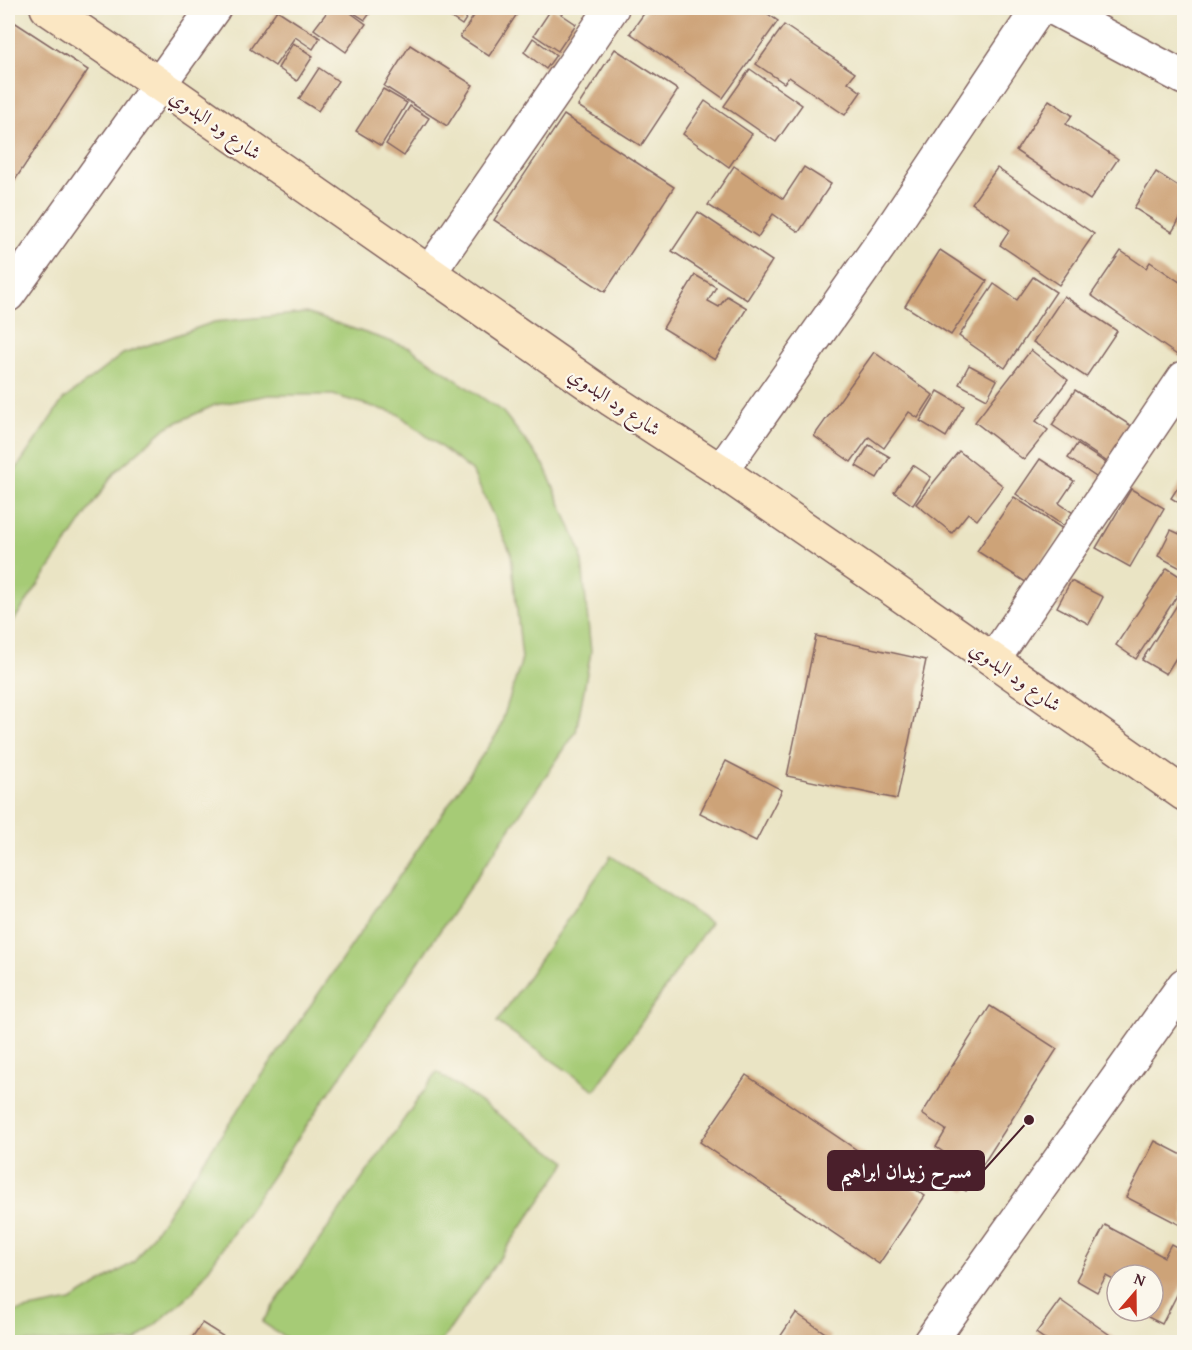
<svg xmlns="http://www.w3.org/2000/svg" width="1192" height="1350" viewBox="0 0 1192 1350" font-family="'Gentium Book Plus',Amiri,serif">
  <rect width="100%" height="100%" fill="#fbf7ec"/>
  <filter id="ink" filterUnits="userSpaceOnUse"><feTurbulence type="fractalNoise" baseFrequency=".0167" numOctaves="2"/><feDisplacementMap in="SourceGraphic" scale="12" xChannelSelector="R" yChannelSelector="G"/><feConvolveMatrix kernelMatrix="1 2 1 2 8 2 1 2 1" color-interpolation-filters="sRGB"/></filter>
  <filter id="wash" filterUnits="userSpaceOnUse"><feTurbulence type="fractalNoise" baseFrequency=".008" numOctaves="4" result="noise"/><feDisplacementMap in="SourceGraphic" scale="24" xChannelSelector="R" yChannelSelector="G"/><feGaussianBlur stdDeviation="1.35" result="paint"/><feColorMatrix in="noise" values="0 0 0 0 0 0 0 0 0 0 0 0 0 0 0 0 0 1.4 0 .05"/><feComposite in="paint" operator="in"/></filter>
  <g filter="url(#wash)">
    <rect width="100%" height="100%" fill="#eae4c4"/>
    <g fill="#a6cb76" stroke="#787550" stroke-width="1.5">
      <path d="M 306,313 L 410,348 L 503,412 L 544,465 L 581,552 L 591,652 L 576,732 L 192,1293 L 135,1342 L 8,1342 L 8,1313 L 71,1301 L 134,1262 L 499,731 L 522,659 L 511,553 L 472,471 L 398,414 L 333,395 L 269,395 L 215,405 L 167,427 L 115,472 L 8,629 L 8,481 L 63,400 L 123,354 L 214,322 Z"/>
      <path d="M 611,856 L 710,923 L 595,1090 L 497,1022 Z"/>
      <path d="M 437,1072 L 567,1162 L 441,1342 L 292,1342 L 262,1322 Z"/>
    </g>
    <g id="blocks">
      <g fill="#cda378">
        <path d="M 330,8 L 344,8 L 366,24 L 346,52 L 314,29 Z"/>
        <path d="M 346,8 L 374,8 L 365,20 Z"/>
        <path d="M 437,8 L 466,8 L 471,11 L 462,25 Z"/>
        <path d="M 479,8 L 521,8 L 489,56 L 460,37 Z"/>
        <path d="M 552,8 L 576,24 L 558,51 L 534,35 Z"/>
        <path d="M 648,8 L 759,8 L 778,21 L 723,98 L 630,33 Z"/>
        <path d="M 277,10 L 320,38 L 313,49 L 295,37 L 275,66 L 250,49 Z"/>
        <path d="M 8,18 L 88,70 L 11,186 L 8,184 Z"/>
        <path d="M 784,25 L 855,73 L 848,82 L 861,92 L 845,115 L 789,77 L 784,83 L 756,64 Z"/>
        <path d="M 533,38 L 556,55 L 546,69 L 524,52 Z"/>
        <path d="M 293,43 L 313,56 L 297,81 L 278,68 Z"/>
        <path d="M 410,45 L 473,85 L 447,126 L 384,86 Z"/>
        <path d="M 615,49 L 678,90 L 641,146 L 578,106 Z"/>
        <path d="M 319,68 L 338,81 L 318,111 L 299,99 Z"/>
        <path d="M 750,69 L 802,105 L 776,142 L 724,106 Z"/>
        <path d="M 383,89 L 407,103 L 381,146 L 356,131 Z"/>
        <path d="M 1049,100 L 1072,115 L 1066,124 L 1118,159 L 1090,200 L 1016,151 Z"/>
        <path d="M 705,101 L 752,134 L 729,167 L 683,134 Z"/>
        <path d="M 410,106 L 429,118 L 404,156 L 386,144 Z"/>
        <path d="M 564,115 L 674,187 L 605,292 L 494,220 Z"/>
        <path d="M 734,166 L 783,199 L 804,167 L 831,184 L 799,232 L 773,214 L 758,237 L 708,205 Z"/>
        <path d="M 997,168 L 1094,234 L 1059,285 L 1000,245 L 1010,230 L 972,203 Z"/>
        <path d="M 1156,172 L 1184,190 L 1184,212 L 1172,232 L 1134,208 Z"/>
        <path d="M 698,212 L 772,261 L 747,300 L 672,251 Z"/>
        <path d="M 940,250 L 987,281 L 951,335 L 905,306 Z"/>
        <path d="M 1121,251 L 1146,268 L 1150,262 L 1184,285 L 1184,350 L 1180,357 L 1091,295 Z"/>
        <path d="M 695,275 L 716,287 L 708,301 L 719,307 L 727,296 L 747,308 L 715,360 L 663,328 Z"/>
        <path d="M 1033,277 L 1056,292 L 1005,368 L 959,336 L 994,284 L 1017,300 Z"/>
        <path d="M 1064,296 L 1117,331 L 1086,377 L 1033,342 Z"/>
        <path d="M 1031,350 L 1068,380 L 1036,421 L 1048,430 L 1024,460 L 975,422 Z"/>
        <path d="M 874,352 L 933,395 L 918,418 L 909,412 L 884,448 L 869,437 L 851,462 L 814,436 Z"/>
        <path d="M 969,365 L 997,380 L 987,399 L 959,384 Z"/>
        <path d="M 1075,390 L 1133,427 L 1109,463 L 1052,425 Z"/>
        <path d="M 938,391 L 964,406 L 946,437 L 920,421 Z"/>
        <path d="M 1077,444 L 1108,464 L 1099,479 L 1068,458 Z"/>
        <path d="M 869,445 L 890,457 L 877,478 L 856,466 Z"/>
        <path d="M 959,451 L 1003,486 L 977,520 L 968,513 L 952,533 L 916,504 Z"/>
        <path d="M 1040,459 L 1074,481 L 1059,503 L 1073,513 L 1064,526 L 1016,494 Z"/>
        <path d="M 913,465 L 931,477 L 913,505 L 894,492 Z"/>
        <path d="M 1184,478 L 1184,506 L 1171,498 Z"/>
        <path d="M 1131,489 L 1164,508 L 1130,567 L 1096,548 Z"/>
        <path d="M 1014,497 L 1063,529 L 1027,583 L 977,551 Z"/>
        <path d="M 1171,530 L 1184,536 L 1184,570 L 1158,556 Z"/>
        <path d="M 1167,568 L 1184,579 L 1184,585 L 1136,659 L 1116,645 Z"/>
        <path d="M 1071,581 L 1103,597 L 1089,624 L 1057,607 Z"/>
        <path d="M 1184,594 L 1184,645 L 1166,674 L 1142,660 Z"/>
        <path d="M 816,636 L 926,660 L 897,799 L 787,776 Z"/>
        <path d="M 726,761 L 782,790 L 756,841 L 700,813 Z"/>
        <path d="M 990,1006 L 1057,1049 L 966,1191 L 938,1174 L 949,1156 L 936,1147 L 946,1130 L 922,1114 Z"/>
        <path d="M 746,1075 L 925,1196 L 879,1264 L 700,1142 Z"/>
        <path d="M 1155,1141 L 1184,1156 L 1184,1227 L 1126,1197 Z"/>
        <path d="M 1105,1225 L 1164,1257 L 1171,1244 L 1184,1251 L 1184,1281 L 1162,1324 L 1136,1311 L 1153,1311 L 1153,1275 L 1117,1275 L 1117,1282 L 1106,1276 L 1097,1292 L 1076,1280 Z"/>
        <path d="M 1060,1300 L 1120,1342 L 1049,1342 L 1036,1333 Z"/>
        <path d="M 796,1313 L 831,1337 L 827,1342 L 788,1342 L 780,1337 Z"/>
        <path d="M 202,1323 L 232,1342 L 189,1342 Z"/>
      </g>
    </g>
  </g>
  <g filter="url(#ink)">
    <use href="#blocks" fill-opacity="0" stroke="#826461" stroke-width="1.5"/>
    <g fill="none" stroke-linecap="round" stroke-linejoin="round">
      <g stroke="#826461" stroke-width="36">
        <g id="street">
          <path d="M 1053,8 L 1184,78"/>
          <path d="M 429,273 L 579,57 L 612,8"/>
          <path d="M 8,295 L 214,8"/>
          <path d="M 721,471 L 890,231 L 1039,8"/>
          <path d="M 994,659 L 1184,378"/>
          <path d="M 930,1342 L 1184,985"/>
        </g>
      </g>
      <g stroke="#826461" stroke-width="36">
        <path id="secondary" d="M 47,8 L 159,84 L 612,400 L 721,471 L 865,570 L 1184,794"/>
      </g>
      <use href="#street" stroke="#fff" stroke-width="33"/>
      <use href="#secondary" stroke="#fbe7c3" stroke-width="33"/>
    </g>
  </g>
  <g text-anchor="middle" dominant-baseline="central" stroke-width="4.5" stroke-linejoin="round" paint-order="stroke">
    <g font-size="20" fill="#4a1f2b" stroke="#fbf7ec">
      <text transform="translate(216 124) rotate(35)">شارع ود البدوي</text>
      <text transform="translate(615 401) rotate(34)">شارع ود البدوي</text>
      <text transform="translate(1016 676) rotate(35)">شارع ود البدوي</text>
    </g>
  </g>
  <path fill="none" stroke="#4a1f2b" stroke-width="2" d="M1029 1120L984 1170"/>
  <circle fill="#4a1f2b" stroke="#fbf7ec" stroke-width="2" cx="1029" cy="1120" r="6"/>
  <rect fill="#4a1f2b" stroke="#4a1f2b" stroke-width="2" x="828" y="1151" width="156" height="39" rx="6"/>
  <g font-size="21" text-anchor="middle" font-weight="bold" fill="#fff">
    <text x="906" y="1178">مسرح زيدان ابراهيم</text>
  </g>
  <rect width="1192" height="1350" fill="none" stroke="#fbf7ec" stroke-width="30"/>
  <g transform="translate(1135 1293) rotate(20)"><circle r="28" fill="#fbf7ec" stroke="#b4a19f" stroke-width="1.5"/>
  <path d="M0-4.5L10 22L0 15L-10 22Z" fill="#c8321e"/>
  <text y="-9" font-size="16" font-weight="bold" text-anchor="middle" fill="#4a1f2b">N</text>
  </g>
</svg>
